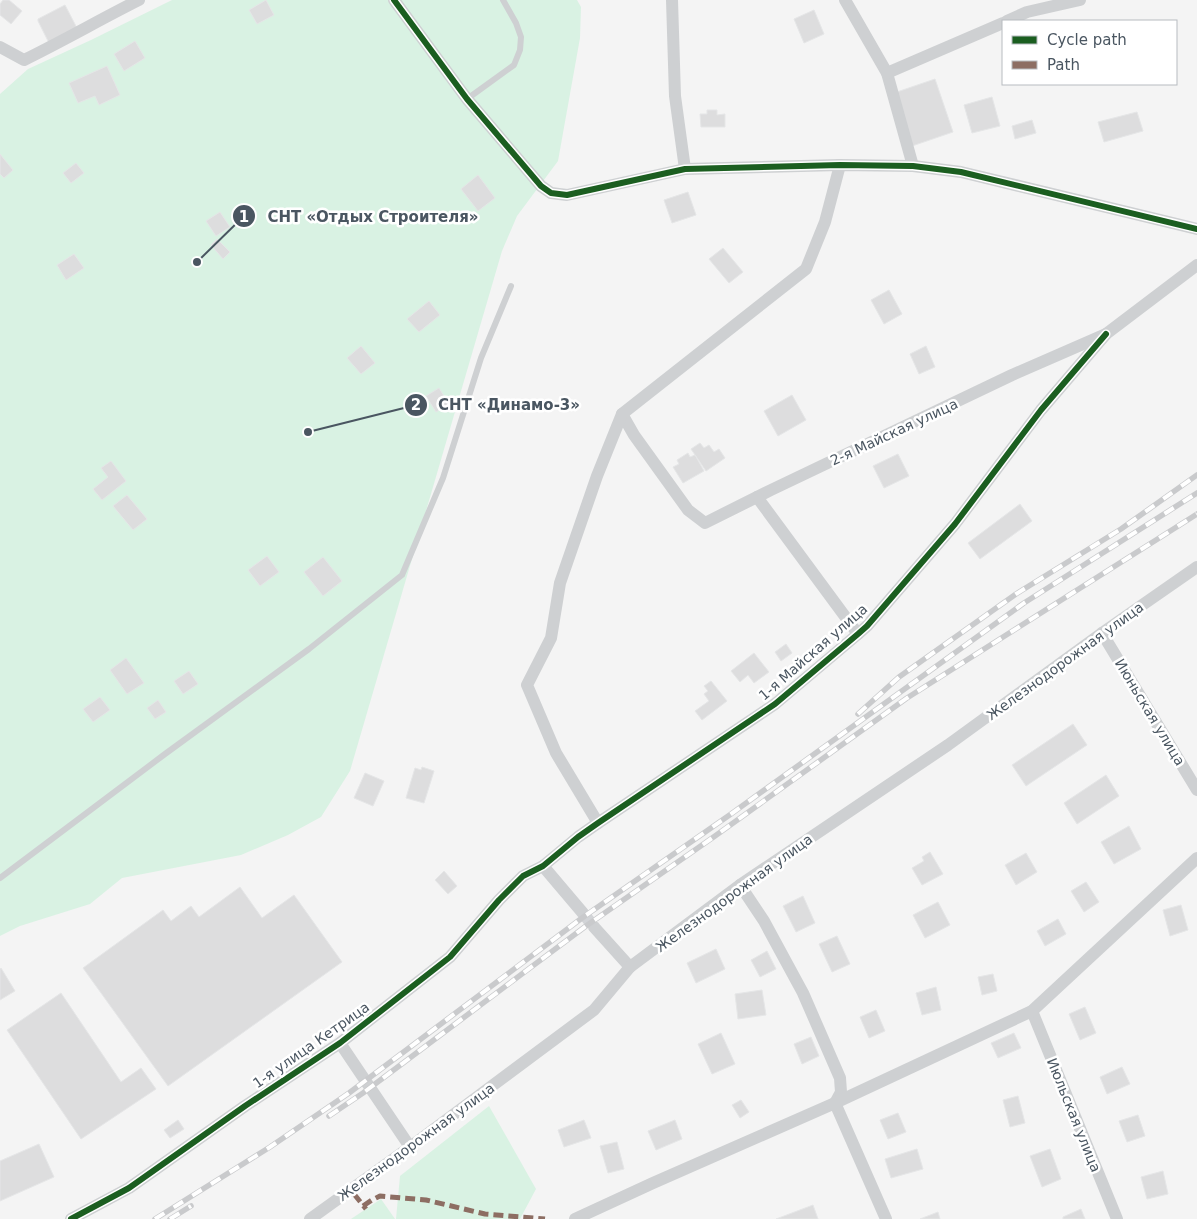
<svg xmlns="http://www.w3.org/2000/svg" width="1197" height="1219" viewBox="0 0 1197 1219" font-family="'DejaVu Sans',sans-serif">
  <rect width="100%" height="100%" fill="#f4f4f4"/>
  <g fill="#d9f2e3">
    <path d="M 172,0 L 577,0 L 581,7 L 580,38 L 558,161 L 517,216 L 502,251 L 350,771 L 321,817 L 288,835 L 241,855 L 122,878 L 90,904 L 20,926 L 0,936 L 0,94 L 28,69 L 91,40 Z"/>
    <path d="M 489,1106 L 536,1189 L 520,1219 L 396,1219 L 400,1176 Z"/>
    <path d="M 381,1199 L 395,1219 L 351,1219 Z"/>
  </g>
  <g fill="#ddddde" stroke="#e5e6e7">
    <path d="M 3,0 L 9,0 L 22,11 L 11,24 L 0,15 L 0,4 Z"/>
    <path d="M 266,0 L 274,15 L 257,24 L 249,10 Z"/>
    <path d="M 65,5 L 79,32 L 51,47 L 38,21 L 38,19 Z"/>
    <path d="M 814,10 L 824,34 L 804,43 L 794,19 Z"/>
    <path d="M 135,41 L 145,58 L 124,71 L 114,54 Z"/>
    <path d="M 107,66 L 120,95 L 99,105 L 95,96 L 78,103 L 69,83 Z"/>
    <path d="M 935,79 L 953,132 L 912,146 L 894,93 Z"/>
    <path d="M 992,97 L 1000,126 L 972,133 L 964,105 Z"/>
    <path d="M 707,110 L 717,110 L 717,115 L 725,114 L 725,127 L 701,127 L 700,114 L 707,114 Z"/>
    <path d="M 1137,112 L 1143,131 L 1104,142 L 1098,122 Z"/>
    <path d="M 1032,120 L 1036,133 L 1015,139 L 1012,126 Z"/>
    <path d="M 0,154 L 13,170 L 4,178 L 0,174 Z"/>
    <path d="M 76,163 L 84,173 L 71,183 L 63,173 Z"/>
    <path d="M 478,175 L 495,198 L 478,211 L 461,189 Z"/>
    <path d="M 688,192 L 696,215 L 672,223 L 664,200 Z"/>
    <path d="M 220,212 L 230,227 L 216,236 L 206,221 Z"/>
    <path d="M 217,239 L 230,252 L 223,259 L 211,245 Z"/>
    <path d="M 723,248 L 743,272 L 729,283 L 709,259 Z"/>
    <path d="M 74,254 L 84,268 L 66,280 L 57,265 Z"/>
    <path d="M 889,290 L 902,314 L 884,324 L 871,300 Z"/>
    <path d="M 429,301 L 440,315 L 419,332 L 407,319 Z"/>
    <path d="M 361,346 L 375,363 L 361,374 L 347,358 Z"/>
    <path d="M 926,346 L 935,367 L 919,374 L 910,354 Z"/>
    <path d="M 439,388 L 449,404 L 436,412 L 426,396 Z"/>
    <path d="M 792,395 L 806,420 L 778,436 L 764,411 Z"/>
    <path d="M 700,443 L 704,448 L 709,445 L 714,452 L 719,449 L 725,458 L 706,471 L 691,449 Z"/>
    <path d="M 688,453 L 690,457 L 695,455 L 704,471 L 683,483 L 673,467 L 679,464 L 677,460 Z"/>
    <path d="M 898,454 L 909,476 L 884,488 L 873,466 Z"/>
    <path d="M 111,461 L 126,481 L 102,500 L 93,489 L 108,477 L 101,468 Z"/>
    <path d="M 127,495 L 147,519 L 133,530 L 113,506 Z"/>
    <path d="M 1020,504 L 1032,521 L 980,559 L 968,543 Z"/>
    <path d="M 267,556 L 279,572 L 260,586 L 248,570 Z"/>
    <path d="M 323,557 L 342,581 L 323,596 L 304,572 Z"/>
    <path d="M 786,644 L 792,653 L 781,661 L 775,652 Z"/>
    <path d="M 754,653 L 769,672 L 754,683 L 748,675 L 740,682 L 731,671 Z"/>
    <path d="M 126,658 L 144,683 L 127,694 L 110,670 Z"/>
    <path d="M 189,671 L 198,684 L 183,694 L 174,681 Z"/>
    <path d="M 711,681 L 727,701 L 702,720 L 695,711 L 709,701 L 704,694 L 708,691 L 704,686 Z"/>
    <path d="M 100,697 L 110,710 L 93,722 L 83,709 Z"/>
    <path d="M 158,700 L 166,712 L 155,719 L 147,708 Z"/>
    <path d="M 1073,724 L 1087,745 L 1026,786 L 1012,765 Z"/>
    <path d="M 422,767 L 434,771 L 424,803 L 406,798 L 415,768 L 421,770 Z"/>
    <path d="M 365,773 L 384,781 L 373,806 L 354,798 Z"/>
    <path d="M 1106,775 L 1119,796 L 1077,824 L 1064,803 Z"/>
    <path d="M 1129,826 L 1141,849 L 1114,864 L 1101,842 Z"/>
    <path d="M 930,852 L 943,874 L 922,885 L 912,868 L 924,861 L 922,857 Z"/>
    <path d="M 1026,853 L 1037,872 L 1016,885 L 1005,865 Z"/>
    <path d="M 444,871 L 457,886 L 448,894 L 435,880 Z"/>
    <path d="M 1086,882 L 1099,902 L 1084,912 L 1071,891 Z"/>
    <path d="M 240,887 L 262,918 L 294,895 L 342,962 L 168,1086 L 83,968 L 163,910 L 171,921 L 191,906 L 199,917 Z"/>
    <path d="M 803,896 L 815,923 L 796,932 L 783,906 Z"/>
    <path d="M 938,902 L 950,925 L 925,938 L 913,915 Z"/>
    <path d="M 1181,905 L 1188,930 L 1170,936 L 1163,910 Z"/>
    <path d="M 1058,919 L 1066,934 L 1045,946 L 1037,931 Z"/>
    <path d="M 837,936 L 850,964 L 832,972 L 819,944 Z"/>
    <path d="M 716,949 L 725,969 L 696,983 L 687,963 Z"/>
    <path d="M 767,951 L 776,969 L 760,977 L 751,960 Z"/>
    <path d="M 1,968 L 15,991 L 0,1000 L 0,969 Z"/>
    <path d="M 993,974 L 997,991 L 982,995 L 978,977 Z"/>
    <path d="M 936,987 L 941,1010 L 922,1015 L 916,993 Z"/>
    <path d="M 762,990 L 766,1015 L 738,1019 L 735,994 Z"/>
    <path d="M 61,993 L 121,1082 L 141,1068 L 156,1089 L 81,1139 L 7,1030 Z"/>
    <path d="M 1085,1007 L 1096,1033 L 1080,1040 L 1069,1014 Z"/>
    <path d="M 876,1010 L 885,1031 L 869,1038 L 860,1017 Z"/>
    <path d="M 721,1033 L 735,1064 L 712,1074 L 698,1044 Z"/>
    <path d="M 1014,1033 L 1021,1048 L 998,1058 L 991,1043 Z"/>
    <path d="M 811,1037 L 819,1056 L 802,1064 L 794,1044 Z"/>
    <path d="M 1122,1067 L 1130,1084 L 1107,1094 L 1100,1077 Z"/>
    <path d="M 1018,1096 L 1025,1123 L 1010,1127 L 1003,1100 Z"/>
    <path d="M 741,1100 L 749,1112 L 740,1118 L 732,1105 Z"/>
    <path d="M 898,1113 L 906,1132 L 888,1139 L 880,1120 Z"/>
    <path d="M 1138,1115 L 1145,1136 L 1127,1142 L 1119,1121 Z"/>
    <path d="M 178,1120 L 184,1129 L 170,1138 L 164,1130 Z"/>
    <path d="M 584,1120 L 591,1138 L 564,1147 L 558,1130 Z"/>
    <path d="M 675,1120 L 682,1139 L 656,1150 L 648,1131 Z"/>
    <path d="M 617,1142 L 624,1169 L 608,1173 L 600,1146 Z"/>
    <path d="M 39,1144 L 54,1177 L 0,1201 L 0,1161 Z"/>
    <path d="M 917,1149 L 923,1169 L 891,1178 L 885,1159 Z"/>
    <path d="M 1050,1149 L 1061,1179 L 1042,1187 L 1030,1156 Z"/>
    <path d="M 1163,1171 L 1168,1194 L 1147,1199 L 1141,1177 Z"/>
    <path d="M 813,1205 L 818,1219 L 776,1219 Z"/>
    <path d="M 1081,1209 L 1085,1219 L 1063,1219 L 1063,1217 Z"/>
    <path d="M 938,1212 L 940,1219 L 920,1219 Z"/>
  </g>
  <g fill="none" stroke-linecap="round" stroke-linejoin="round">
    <path stroke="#d2d4d7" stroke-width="12" stroke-dasharray="12 6" stroke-linecap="butt" d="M 582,912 L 594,927"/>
    <g stroke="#ced0d2" stroke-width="6">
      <path d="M 467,99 L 514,65 L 520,50 L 521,37 L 516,23 L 503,0"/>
      <path d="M 0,878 L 165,754 L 309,649 L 402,575 L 443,478 L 481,358 L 511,286"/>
    </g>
    <g stroke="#ced0d2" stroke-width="12">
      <path d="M 394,0 L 467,99 L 541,186 L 551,193 L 567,195 L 685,169 L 840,165 L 913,166 L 961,172 L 1197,229"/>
      <path d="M 672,0 L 675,96 L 685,169"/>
      <path d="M 845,0 L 887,73 L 913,166"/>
      <path d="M 1007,21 L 1027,12 L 1080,0"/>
      <path d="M 0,47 L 24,60 C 63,41 101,19 139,0"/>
      <path d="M 887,73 L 1003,23"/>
      <path d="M 622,414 L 634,435 L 688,510 L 705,523 L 771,490 L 1012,375 L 1106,334 L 1197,265"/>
      <path d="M 757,497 L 858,634"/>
      <path d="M 1102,633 L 1197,790"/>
      <path d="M 598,823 L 556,753 L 527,685 L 551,638 L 560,583 L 597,476 L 622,414 L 806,269 L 825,222 L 840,165"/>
      <path d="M 543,866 L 582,912"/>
      <path d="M 740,885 L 764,921 L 803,993 L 840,1078 L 841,1092 L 835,1103 L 886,1219"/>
      <path d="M 594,927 L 630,967"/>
      <path d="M 1032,1011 L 1117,1219"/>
      <path d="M 340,1043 L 410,1147"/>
      <path d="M 71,1219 L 129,1188 L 245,1106 L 340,1043 L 450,957 L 499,900 L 523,876 L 543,866 L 578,837 L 598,823 L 775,704 L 858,634 L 867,626 L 955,524 L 1041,410 L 1106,334"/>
      <path d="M 310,1219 L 410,1147 L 594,1010 L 630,967 L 740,885 L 948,745 L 1102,633 L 1197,567"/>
      <path d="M 575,1219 L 653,1183 L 835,1103 L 1032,1011 L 1197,858"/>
    </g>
    <g stroke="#c9cacc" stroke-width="5.5">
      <g id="rail">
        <path d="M 858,714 L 899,677 L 1016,594 L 1121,529 L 1197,475"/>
        <path d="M 329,1116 L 363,1093 L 586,926 L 715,836 L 907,698 L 1197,514"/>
        <path d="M 155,1219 L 270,1147 L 349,1093 L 582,918 L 731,814 L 1024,603 L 1197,493"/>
        <path d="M 170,1219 L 191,1206"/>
      </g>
    </g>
    <use href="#rail" stroke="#fff" stroke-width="4" stroke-dasharray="11" stroke-linecap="butt"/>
    <g stroke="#8d6e63" stroke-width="5" stroke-dasharray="10 5" stroke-linecap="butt">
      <path d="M 354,1194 L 366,1209"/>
      <path d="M 363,1206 L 372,1200 L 380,1196 L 426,1200 L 485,1214 L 545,1219"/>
    </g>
    <g stroke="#fff" stroke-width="9">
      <g id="cycleway">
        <path d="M 394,0 L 467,99 L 541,186 L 551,193 L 567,195 L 685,169 L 840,165 L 913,166 L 961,172 L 1197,229"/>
        <path d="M 71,1219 L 129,1188 L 245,1106 L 340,1043 L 450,957 L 499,900 L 523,876 L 543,866 L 578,837 L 598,823 L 775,704 L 858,634 L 867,626 L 955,524 L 1041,410 L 1106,334"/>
      </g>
    </g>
    <use href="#cycleway" stroke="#1b5e20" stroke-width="6"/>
  </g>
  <g text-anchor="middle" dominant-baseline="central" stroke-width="5" stroke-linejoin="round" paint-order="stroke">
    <g font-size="14" fill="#4a5661" stroke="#fff">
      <text transform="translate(894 432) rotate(-25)">2-я Майская улица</text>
      <text transform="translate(813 652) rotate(-41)">1-я Майская улица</text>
      <text transform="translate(1065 661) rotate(-36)">Железнодорожная улица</text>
      <text transform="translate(1150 712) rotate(59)">Июньская улица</text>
      <text transform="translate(734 893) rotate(-36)">Железнодорожная улица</text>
      <text transform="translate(311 1045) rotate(-35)">1-я улица Кетрица</text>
      <text transform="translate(1074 1115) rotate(68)">Июльская улица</text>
      <text transform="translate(416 1142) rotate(-36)">Железнодорожная улица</text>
    </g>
  </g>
  <path fill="none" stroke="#4a5661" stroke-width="2" d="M197 262L244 216M308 432L416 405"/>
  <g fill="#4a5661" stroke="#fff" stroke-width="2">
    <circle cx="197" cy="262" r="5"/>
    <circle cx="308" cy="432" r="5"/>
    <circle cx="244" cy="216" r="12"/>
    <circle cx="416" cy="405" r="12"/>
  </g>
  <g font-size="15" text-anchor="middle" font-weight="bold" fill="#fff">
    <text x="244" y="222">1</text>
    <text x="416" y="410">2</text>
  </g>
  <g font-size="15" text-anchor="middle" font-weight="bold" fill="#4a5661" stroke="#fff" stroke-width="5" stroke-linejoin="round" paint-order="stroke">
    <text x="373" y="222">СНТ «Отдых Строителя»</text>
    <text x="509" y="410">СНТ «Динамо-3»</text>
  </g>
  <rect x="1002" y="20" width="175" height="65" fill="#ffffff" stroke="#b7bbc0"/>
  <rect x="1012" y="36" width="25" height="8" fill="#1b5e20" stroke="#b7bbc0"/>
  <text x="1047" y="45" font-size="15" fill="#4a5661">Cycle path</text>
  <rect x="1012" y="61" width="25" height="8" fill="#8d6e63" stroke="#b7bbc0"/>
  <text x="1047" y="70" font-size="15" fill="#4a5661">Path</text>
</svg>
